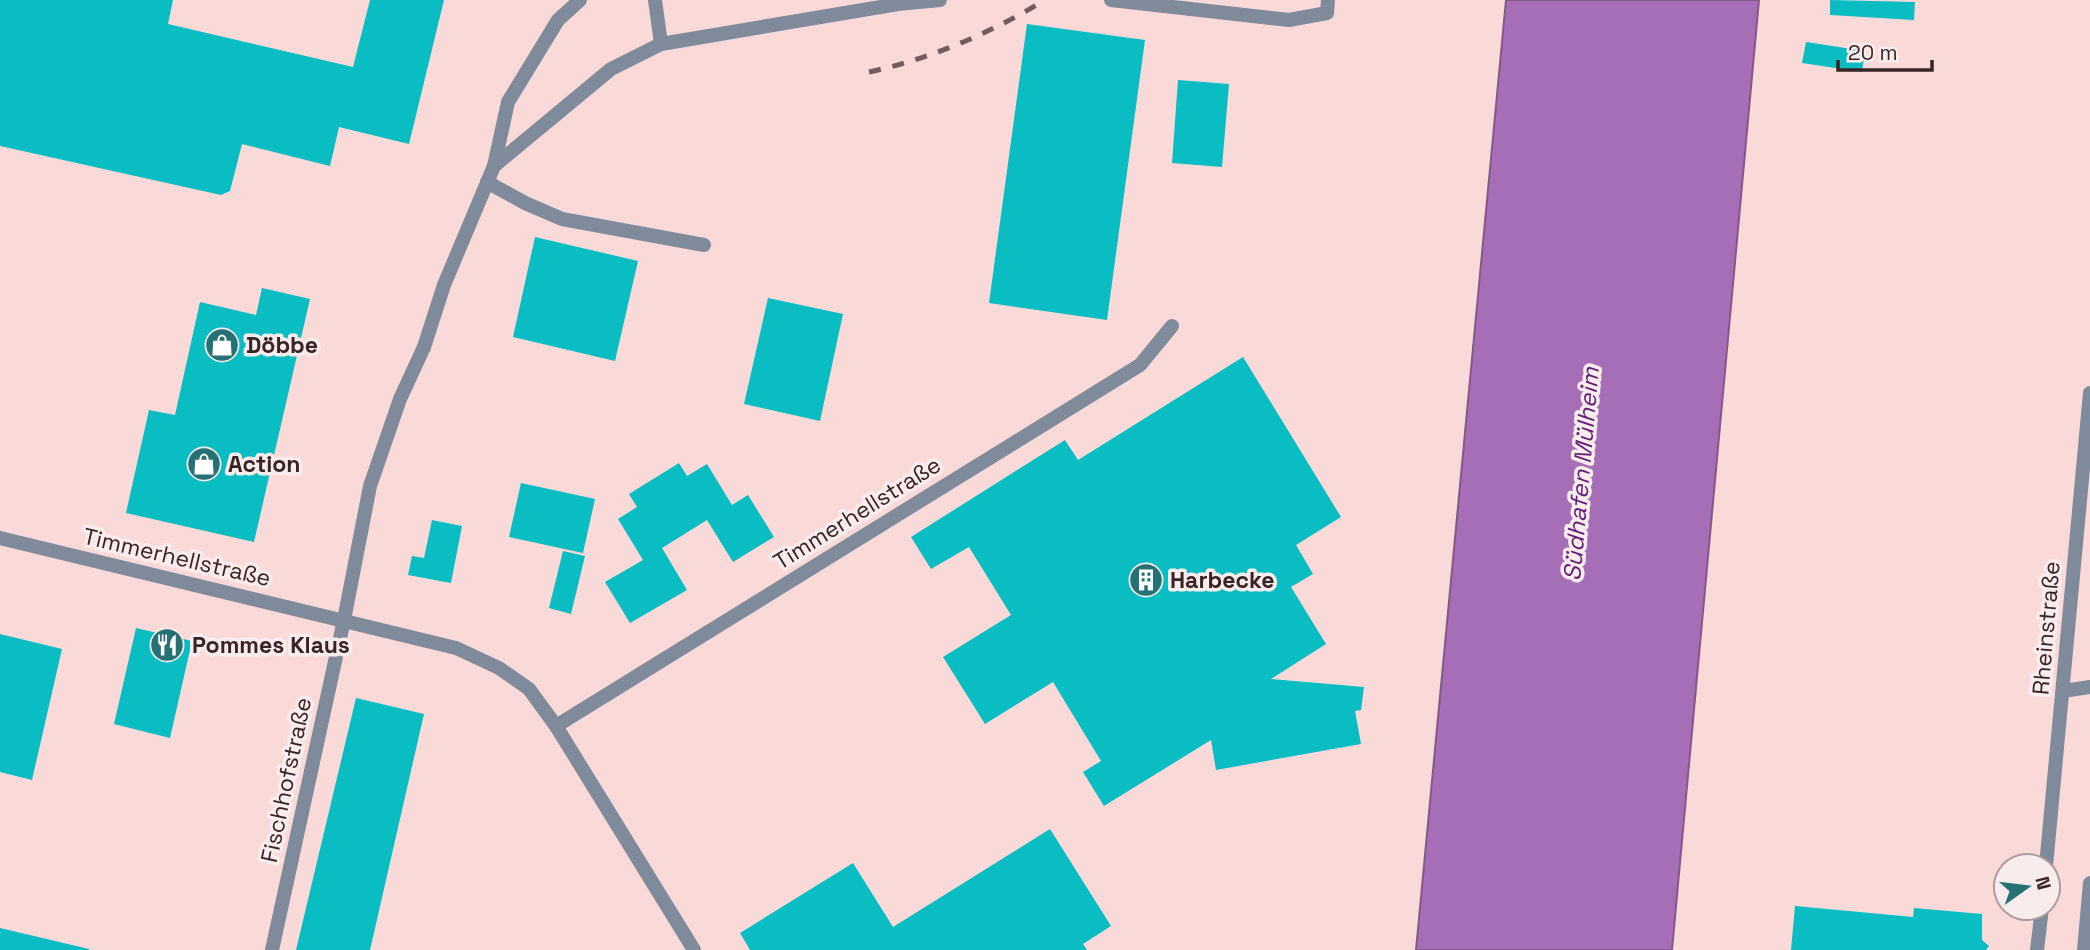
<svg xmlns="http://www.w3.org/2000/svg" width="2090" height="950" viewBox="0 0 2090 950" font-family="'Space Grotesk',sans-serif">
  <rect width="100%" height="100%" fill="#fad9d9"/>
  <path fill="#a66eb6" stroke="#85588a" stroke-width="2" d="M 1506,0 L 1759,0 L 1672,950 L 1416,950 Z"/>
  <g fill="#09bdc2">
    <path d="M 0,0 L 173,0 L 168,24 L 353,67 L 370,0 L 444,0 L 409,144 L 339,127 L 330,166 L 242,144 L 230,191 L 221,195 L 0,146 Z"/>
    <path d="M 1830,0 L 1915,2 L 1914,20 L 1830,15 Z"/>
    <path d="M 1027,24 L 1145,40 L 1107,320 L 989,303 Z"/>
    <path d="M 1806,42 L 1865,51 L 1862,72 L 1802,63 Z"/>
    <path d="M 1178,80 L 1229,84 L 1222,167 L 1172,163 Z"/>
    <path d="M 535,237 L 638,261 L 615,361 L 513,337 Z"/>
    <path d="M 262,288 L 310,299 L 254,542 L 126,513 L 149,410 L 175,415 L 200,302 L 256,315 Z"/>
    <path d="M 768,298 L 843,314 L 820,421 L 744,404 Z"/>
    <path d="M 1243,357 L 1341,517 L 1296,545 L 1313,574 L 1291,587 L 1326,644 L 1271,679 L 1364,687 L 1361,710 L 1355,711 L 1361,744 L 1216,770 L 1211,740 L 1104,806 L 1083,772 L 1101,761 L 1053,682 L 985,724 L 943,657 L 1011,615 L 969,547 L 931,569 L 911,537 L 1065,440 L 1078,460 Z"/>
    <path d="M 679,463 L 687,476 L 707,464 L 732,505 L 748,495 L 774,537 L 733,562 L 707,520 L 662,548 L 687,590 L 630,623 L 605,582 L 643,560 L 618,519 L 637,507 L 629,494 Z"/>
    <path d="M 521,483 L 595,499 L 583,553 L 509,537 Z"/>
    <path d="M 432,520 L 462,526 L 451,583 L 408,575 L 412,556 L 424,558 Z"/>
    <path d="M 563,551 L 585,556 L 571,614 L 549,608 Z"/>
    <path d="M 136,628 L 192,641 L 170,738 L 114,724 Z"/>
    <path d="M 0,634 L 62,649 L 32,780 L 0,772 Z"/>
    <path d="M 356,698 L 424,714 L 370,950 L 296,950 Z"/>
    <path d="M 1050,829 L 1111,926 L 1083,944 L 1087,950 L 750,950 L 740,933 L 853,863 L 893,927 Z"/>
    <path d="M 1795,906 L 1913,917 L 1914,908 L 1982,914 L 1982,940 L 1989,946 L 1986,950 L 1791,950 Z"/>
    <path d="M 0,928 L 89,949 L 89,950 L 0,950 Z"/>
  </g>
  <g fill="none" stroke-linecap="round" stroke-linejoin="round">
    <g stroke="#7f8a9b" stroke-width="14">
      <path d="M 655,0 L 661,44"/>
      <path d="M 1111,0 L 1289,20 L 1327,13 L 1328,0"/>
      <path d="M 494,166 L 611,69 L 661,44 L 898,4 L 940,0"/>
      <path d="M 487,182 L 525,203 L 562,219 L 704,245"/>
      <path d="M 424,347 L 444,285 L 494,166 L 508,102 L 558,20 L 580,0"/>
      <path d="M 2063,691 L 2090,687"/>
    </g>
    <g stroke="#7f8a9b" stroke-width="14">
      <path d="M 0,538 L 456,648 L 499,668 L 529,689 L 556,726 L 694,950"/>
      <path d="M 556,726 L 1140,365 L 1172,326"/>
      <path d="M 2046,866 L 2090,393"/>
      <path d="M 272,950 L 344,620 L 370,486 L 400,399 L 424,347"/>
      <path d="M 2037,950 L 2042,908"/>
      <path d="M 2084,950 L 2090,883"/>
    </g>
    <path stroke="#745b5c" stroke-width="5" stroke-dasharray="12 12" stroke-linecap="butt" d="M 869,72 C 932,58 989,34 1045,0"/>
  </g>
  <defs>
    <g id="shop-disc" transform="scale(1.75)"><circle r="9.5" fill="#267174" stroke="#f8ecec"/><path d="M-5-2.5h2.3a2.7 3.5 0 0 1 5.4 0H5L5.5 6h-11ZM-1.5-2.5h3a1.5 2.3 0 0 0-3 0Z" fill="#fff"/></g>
    <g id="building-disc" transform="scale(1.75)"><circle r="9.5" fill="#267174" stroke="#f8ecec"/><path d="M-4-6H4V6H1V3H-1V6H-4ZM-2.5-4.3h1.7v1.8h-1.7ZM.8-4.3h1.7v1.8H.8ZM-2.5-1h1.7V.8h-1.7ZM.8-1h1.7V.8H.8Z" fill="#fff"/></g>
    <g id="restaurant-disc" transform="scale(1.75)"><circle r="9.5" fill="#267174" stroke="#f8ecec"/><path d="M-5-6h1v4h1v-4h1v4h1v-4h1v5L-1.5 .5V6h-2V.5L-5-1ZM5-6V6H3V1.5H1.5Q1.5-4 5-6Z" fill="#fff"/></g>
  </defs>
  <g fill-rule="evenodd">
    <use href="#shop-disc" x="222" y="345"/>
    <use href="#shop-disc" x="204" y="464"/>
    <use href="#building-disc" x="1146" y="580"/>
    <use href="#restaurant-disc" x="167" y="645"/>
  </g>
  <g text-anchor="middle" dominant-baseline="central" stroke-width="7" stroke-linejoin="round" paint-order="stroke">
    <g font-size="23" font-weight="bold" fill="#392425" stroke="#f8ecec" text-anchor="start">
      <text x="246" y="345">Döbbe</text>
      <text x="228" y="464">Action</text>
      <text x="1170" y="580">Harbecke</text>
      <text x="192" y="645">Pommes Klaus</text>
    </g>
    <g font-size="23" fill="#392425" stroke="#f8ecec">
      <text transform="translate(857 513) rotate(-32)">Timmerhellstraße</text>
      <text transform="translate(177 557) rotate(13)">Timmerhellstraße</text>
      <text transform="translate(2046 628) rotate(-85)">Rheinstraße</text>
      <text transform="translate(286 780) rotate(-78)">Fischhofstraße</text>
    </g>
    <g font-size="24" font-style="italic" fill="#641d76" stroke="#f8ecec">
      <text transform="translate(1581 474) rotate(-85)">Südhafen Mülheim</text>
    </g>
  </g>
  <g transform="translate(2027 887) rotate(76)"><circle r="33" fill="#f8ecec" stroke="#ac9c9c" stroke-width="2"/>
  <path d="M0-5L12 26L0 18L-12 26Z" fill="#267174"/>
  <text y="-10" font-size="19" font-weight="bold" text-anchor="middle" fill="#392425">N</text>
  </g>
  <path d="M1838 60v10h94v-10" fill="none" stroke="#392425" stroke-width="3.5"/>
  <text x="1848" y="60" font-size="21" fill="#392425" stroke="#f8ecec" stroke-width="5" paint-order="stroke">20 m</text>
</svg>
